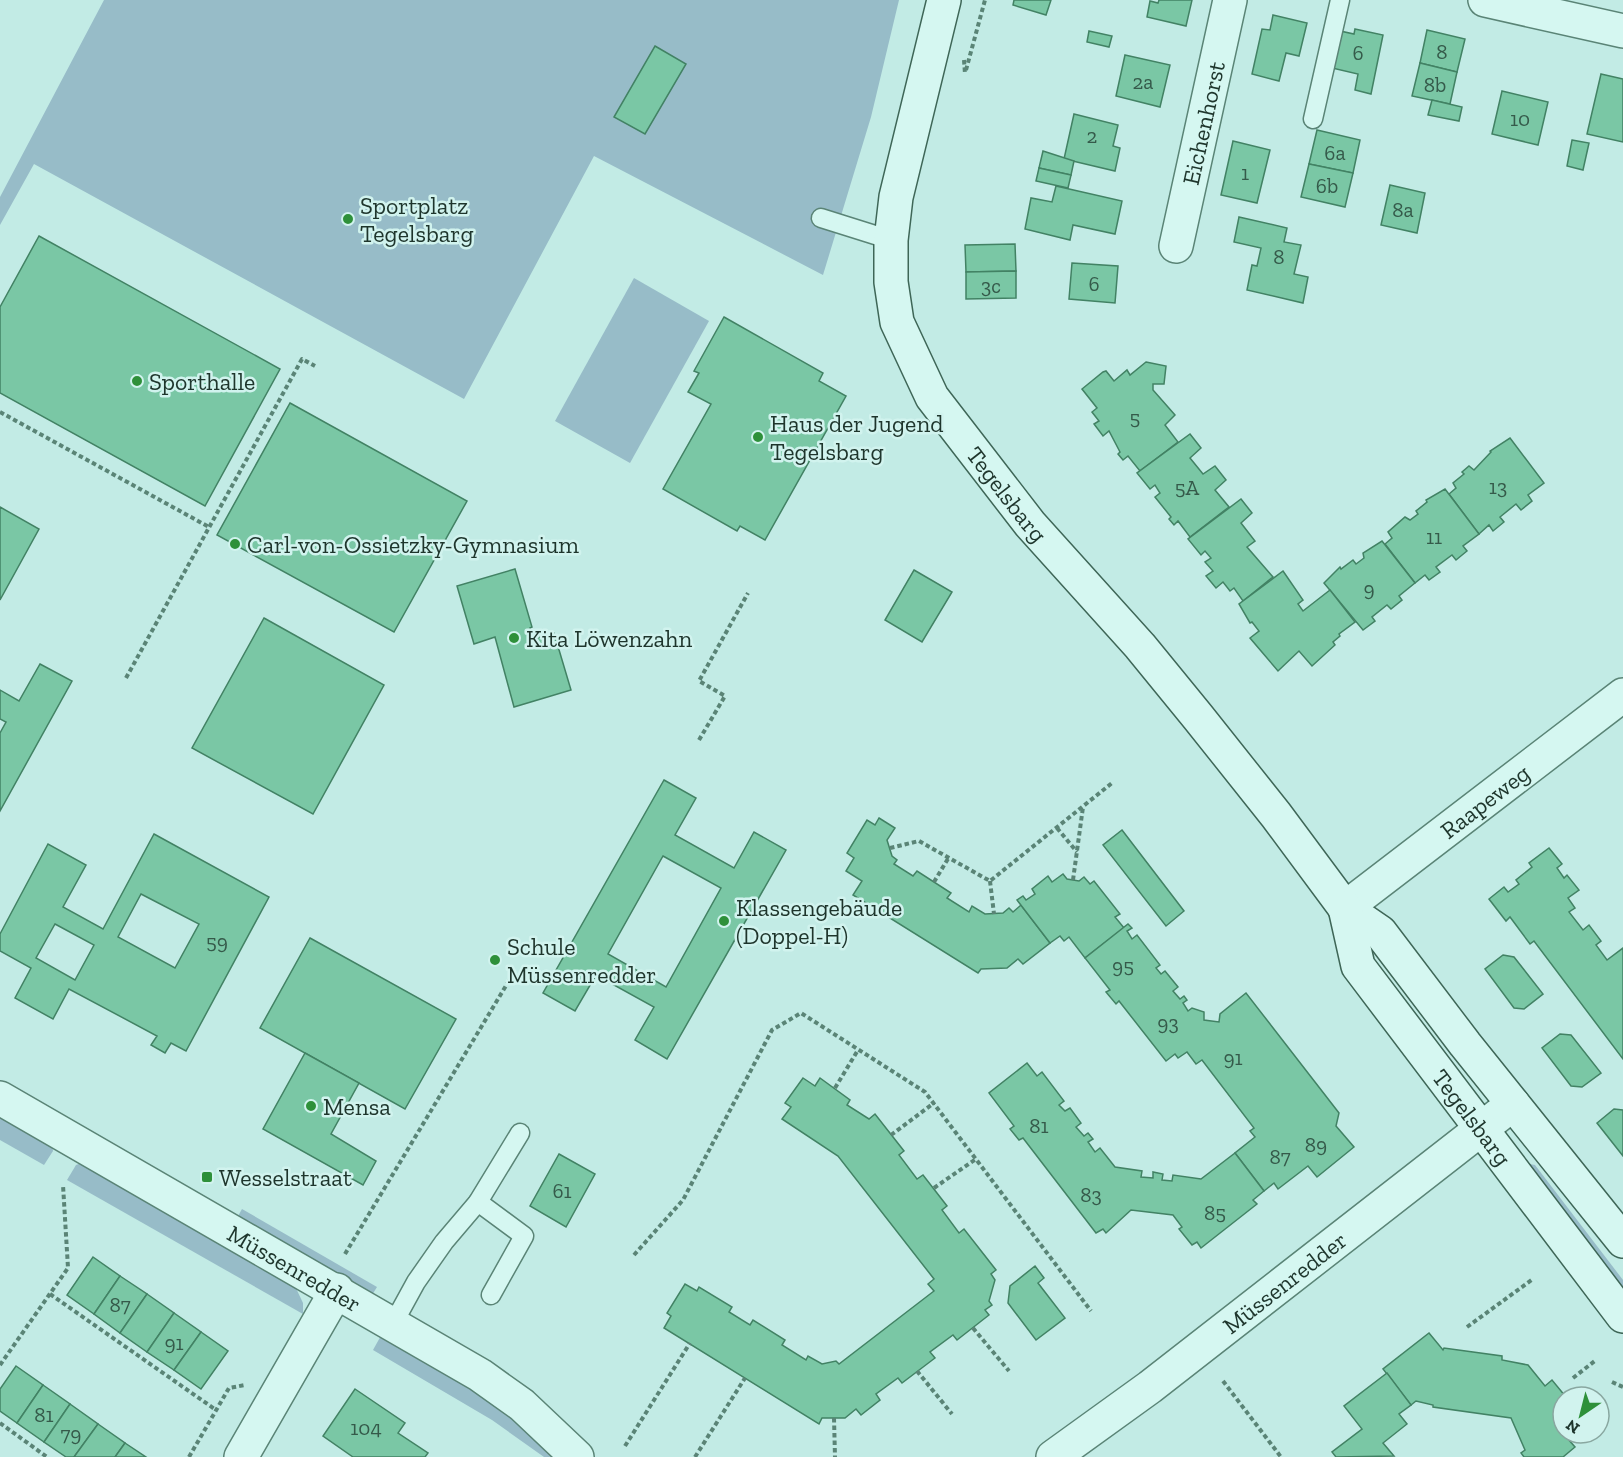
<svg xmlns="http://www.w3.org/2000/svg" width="1623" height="1457" viewBox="0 0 1623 1457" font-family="'Zilla Slab',serif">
  <rect width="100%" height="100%" fill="#c2ebe5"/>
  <g fill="#97bcc8">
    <path d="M 104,0 L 899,0 L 871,117 L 823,275 L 594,156 L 464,399 L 34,164 L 0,225 L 0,197 Z"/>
    <path d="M 634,278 L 709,321 L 630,463 L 555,421 Z"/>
    <path d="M 0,1113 L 52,1143 L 53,1151 L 44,1165 L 0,1140 Z"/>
    <path d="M 84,1162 L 294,1284 L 303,1303 L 303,1314 L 67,1180 L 76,1165 Z"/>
    <path d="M 1530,1164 L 1535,1165 L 1623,1280 L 1623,1292 L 1529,1169 Z"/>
    <path d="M 242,1209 L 377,1287 L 372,1295 L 237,1218 Z"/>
    <path d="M 383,1332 L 492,1398 L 555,1457 L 544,1457 L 492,1420 L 373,1350 Z"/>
  </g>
  <g fill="#7ac7a5" stroke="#428264" stroke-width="1.5" fill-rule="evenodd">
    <path d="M 1014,0 L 1051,0 L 1046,15 L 1013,5 Z"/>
    <path d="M 1159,0 L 1192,0 L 1186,26 L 1147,17 L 1150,1 L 1158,3 Z"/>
    <path d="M 1273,15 L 1307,23 L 1299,56 L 1286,53 L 1279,81 L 1252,74 L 1262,29 L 1270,30 Z"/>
    <path d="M 1355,29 L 1383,35 L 1371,94 L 1355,90 L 1358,74 L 1332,68 L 1340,31 L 1354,34 Z"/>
    <path d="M 1427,30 L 1465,39 L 1457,72 L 1420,63 Z"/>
    <path d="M 1089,31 L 1112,36 L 1109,47 L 1087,42 Z"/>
    <path d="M 655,46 L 686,64 L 645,134 L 614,117 Z"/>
    <path d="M 1125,55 L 1170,65 L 1160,107 L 1116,96 Z"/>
    <path d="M 1420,63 L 1457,72 L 1450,104 L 1412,96 Z"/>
    <path d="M 1601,74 L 1623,79 L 1623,142 L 1587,134 Z"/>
    <path d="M 1502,91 L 1548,102 L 1538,145 L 1492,134 Z"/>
    <path d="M 1432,100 L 1462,107 L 1459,121 L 1428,115 Z"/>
    <path d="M 1074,114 L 1118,125 L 1113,146 L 1120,148 L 1115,171 L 1064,159 Z"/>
    <path d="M 1317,130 L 1360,140 L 1353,173 L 1309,164 Z"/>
    <path d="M 1572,140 L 1589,143 L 1583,170 L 1567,166 Z"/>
    <path d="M 1233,141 L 1270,150 L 1257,203 L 1221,195 Z"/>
    <path d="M 1043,151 L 1074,161 L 1071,175 L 1039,168 Z"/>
    <path d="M 1309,164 L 1353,173 L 1345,207 L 1301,197 Z"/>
    <path d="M 1039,168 L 1071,175 L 1068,188 L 1036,181 Z"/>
    <path d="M 1390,185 L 1425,193 L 1417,233 L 1381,225 Z"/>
    <path d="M 1056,186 L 1122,201 L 1115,234 L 1073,225 L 1070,240 L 1025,229 L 1031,198 L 1052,202 Z"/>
    <path d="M 1239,217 L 1287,228 L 1284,242 L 1301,245 L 1294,274 L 1308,277 L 1303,303 L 1247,290 L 1252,265 L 1257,266 L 1261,248 L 1234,242 Z"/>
    <path d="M 39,236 L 280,369 L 205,506 L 0,393 L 0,307 Z"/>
    <path d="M 1015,244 L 1016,271 L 966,272 L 965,245 Z"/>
    <path d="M 1072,263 L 1118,266 L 1115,303 L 1069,299 Z"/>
    <path d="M 1016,271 L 1016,298 L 966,299 L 966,272 Z"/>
    <path d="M 724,317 L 823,373 L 819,381 L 846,396 L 765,540 L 740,526 L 737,531 L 663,489 L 711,404 L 688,392 L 699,373 L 694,371 Z"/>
    <path d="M 1146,362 L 1166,366 L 1164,384 L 1153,384 L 1153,390 L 1175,415 L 1165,425 L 1178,442 L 1140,471 L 1128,456 L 1123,460 L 1118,454 L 1120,452 L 1109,431 L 1103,436 L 1094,424 L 1099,421 L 1092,412 L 1097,408 L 1082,389 L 1103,372 L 1106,371 L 1114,381 L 1127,370 L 1130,375 Z"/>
    <path d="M 290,403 L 467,501 L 394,632 L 217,535 Z"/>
    <path d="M 1190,434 L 1201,448 L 1190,458 L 1203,474 L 1215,466 L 1226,480 L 1215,490 L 1229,507 L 1190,537 L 1178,521 L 1174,525 L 1169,519 L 1171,517 L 1155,497 L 1160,493 L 1155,485 L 1150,489 L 1137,473 Z"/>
    <path d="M 1510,438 L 1544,483 L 1528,495 L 1532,501 L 1521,510 L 1516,504 L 1500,517 L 1504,522 L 1493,531 L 1489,525 L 1479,534 L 1449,494 L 1456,488 L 1453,483 L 1464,474 L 1462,472 L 1469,466 L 1474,470 L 1491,452 L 1490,451 Z"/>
    <path d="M 1445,489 L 1479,534 L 1463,546 L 1467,551 L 1456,560 L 1452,555 L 1436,567 L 1440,572 L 1429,580 L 1425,575 L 1415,583 L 1385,544 L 1392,538 L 1388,532 L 1405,517 L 1410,520 L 1418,514 L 1416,511 L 1427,502 L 1426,500 Z"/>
    <path d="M 1241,499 L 1252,513 L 1241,523 L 1255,541 L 1247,547 L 1273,577 L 1243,601 L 1234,588 L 1230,591 L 1223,582 L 1216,588 L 1206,576 L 1213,571 L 1205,562 L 1211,558 L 1205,551 L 1201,555 L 1188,539 Z"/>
    <path d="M 0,507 L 39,529 L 0,600 Z"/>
    <path d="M 1382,541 L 1415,583 L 1399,596 L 1402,600 L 1391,609 L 1387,605 L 1372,617 L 1375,621 L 1363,630 L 1324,583 L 1340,567 L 1341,569 L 1353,560 L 1356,564 L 1364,558 L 1363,553 Z"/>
    <path d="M 515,569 L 532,627 L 530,628 L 533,639 L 554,633 L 571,690 L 514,707 L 495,637 L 474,644 L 457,586 Z"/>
    <path d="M 914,570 L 952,592 L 922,642 L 885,620 Z"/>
    <path d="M 1283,571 L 1303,600 L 1298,604 L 1303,611 L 1330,590 L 1355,622 L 1339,634 L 1340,636 L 1333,642 L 1335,645 L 1312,666 L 1299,651 L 1278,671 L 1250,638 L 1259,631 L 1252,622 L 1250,623 L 1239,604 Z"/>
    <path d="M 264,618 L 384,685 L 313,814 L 192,748 Z"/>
    <path d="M 40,664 L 72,681 L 0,811 L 0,733 L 6,722 L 0,719 L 0,690 L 19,701 Z"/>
    <path d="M 664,780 L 696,798 L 675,835 L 734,868 L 754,832 L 786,850 L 667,1059 L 635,1040 L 654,1007 L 596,975 L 575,1011 L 543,993 ZM 663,856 L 721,888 L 666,987 L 608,954 Z"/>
    <path d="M 879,818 L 895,828 L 887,840 L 892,856 L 897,860 L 894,864 L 913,876 L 917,871 L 951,893 L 947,898 L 969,912 L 972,906 L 985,914 L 1003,913 L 1009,908 L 1013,912 L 1021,905 L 1050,943 L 1023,964 L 1018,959 L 1007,968 L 981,969 L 978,973 L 853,895 L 862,881 L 846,871 L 854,858 L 847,853 L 867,820 L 875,825 Z"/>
    <path d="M 1122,830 L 1184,911 L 1166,926 L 1103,845 Z"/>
    <path d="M 154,834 L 269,897 L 186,1051 L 171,1043 L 165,1053 L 151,1045 L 157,1036 L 69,989 L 53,1019 L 15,998 L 31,968 L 0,951 L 0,934 L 48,844 L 86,865 L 63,907 L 103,929 ZM 141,894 L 199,924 L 175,968 L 118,937 ZM 55,924 L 94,945 L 75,980 L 36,958 Z"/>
    <path d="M 1549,848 L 1562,864 L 1557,868 L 1564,878 L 1567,875 L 1579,890 L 1568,898 L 1575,908 L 1569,912 L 1583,930 L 1589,925 L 1601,941 L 1596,945 L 1607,960 L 1623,948 L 1623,1059 L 1534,941 L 1530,944 L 1510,917 L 1506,921 L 1489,899 L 1504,887 L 1508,892 L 1519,884 L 1516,880 L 1532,867 L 1529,863 Z"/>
    <path d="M 1063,874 L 1067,879 L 1079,881 L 1084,877 L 1090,884 L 1094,881 L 1120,914 L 1115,917 L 1124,928 L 1085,958 L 1069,937 L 1064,941 L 1060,936 L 1050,943 L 1017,900 L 1023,896 L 1026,900 L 1035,894 L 1032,889 L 1048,876 L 1052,882 Z"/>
    <path d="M 1128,924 L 1132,928 L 1127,931 L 1132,939 L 1137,935 L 1160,965 L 1156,968 L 1161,974 L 1165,971 L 1178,987 L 1173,991 L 1180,999 L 1184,996 L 1187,1000 L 1183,1003 L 1188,1011 L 1192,1008 L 1204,1012 L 1204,1020 L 1219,1022 L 1220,1014 L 1246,993 L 1339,1113 L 1336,1126 L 1354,1147 L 1317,1177 L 1308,1166 L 1278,1189 L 1274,1183 L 1264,1191 L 1235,1153 L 1255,1137 L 1250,1131 L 1254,1128 L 1202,1060 L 1196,1064 L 1187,1052 L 1178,1058 L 1175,1054 L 1166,1061 L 1119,1001 L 1116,1004 L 1106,992 L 1110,990 L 1085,958 Z"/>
    <path d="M 310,938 L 456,1019 L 405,1109 L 260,1028 Z"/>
    <path d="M 1503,955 L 1514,957 L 1543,994 L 1524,1009 L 1514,1008 L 1485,969 Z"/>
    <path d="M 1560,1034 L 1571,1035 L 1601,1073 L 1582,1087 L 1571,1086 L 1542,1048 Z"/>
    <path d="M 305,1053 L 359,1083 L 331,1134 L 376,1161 L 363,1185 L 263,1129 Z"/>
    <path d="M 1027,1063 L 1037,1076 L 1042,1072 L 1064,1101 L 1059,1105 L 1065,1111 L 1070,1108 L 1081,1123 L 1076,1127 L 1084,1136 L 1088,1133 L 1093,1139 L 1088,1142 L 1095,1152 L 1100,1148 L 1115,1167 L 1142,1171 L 1141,1177 L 1153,1178 L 1153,1172 L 1163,1174 L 1162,1180 L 1172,1181 L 1173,1175 L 1201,1179 L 1235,1153 L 1264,1191 L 1253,1200 L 1257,1204 L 1201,1248 L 1197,1242 L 1192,1245 L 1179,1229 L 1182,1227 L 1173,1215 L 1131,1210 L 1106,1233 L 1103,1229 L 1096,1233 L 1023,1138 L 1019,1140 L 1010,1129 L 1014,1126 L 989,1093 Z"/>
    <path d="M 803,1078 L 815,1086 L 820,1078 L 850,1100 L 847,1105 L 869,1119 L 875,1114 L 904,1151 L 899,1155 L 917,1179 L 923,1175 L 947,1206 L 942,1210 L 959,1233 L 964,1229 L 996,1270 L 991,1274 L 995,1280 L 989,1301 L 992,1305 L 985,1310 L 989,1315 L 957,1340 L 953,1335 L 930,1352 L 935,1358 L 902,1383 L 898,1378 L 876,1394 L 880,1400 L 861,1415 L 856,1409 L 845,1418 L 822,1418 L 819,1424 L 664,1328 L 671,1316 L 667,1313 L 685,1284 L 697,1291 L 699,1287 L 732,1307 L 729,1312 L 750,1325 L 753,1320 L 785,1340 L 782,1345 L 806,1360 L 808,1356 L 822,1364 L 836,1361 L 839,1364 L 934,1291 L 928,1284 L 934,1279 L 838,1156 L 782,1119 L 791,1107 L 785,1103 Z"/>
    <path d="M 1614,1109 L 1623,1110 L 1623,1156 L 1597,1123 Z"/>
    <path d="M 559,1154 L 595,1174 L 566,1227 L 530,1206 Z"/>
    <path d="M 93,1257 L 120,1276 L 94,1314 L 67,1295 Z"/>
    <path d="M 1035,1266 L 1044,1278 L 1038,1283 L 1065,1318 L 1036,1340 L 1008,1303 L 1010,1286 Z"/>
    <path d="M 120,1276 L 147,1294 L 120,1333 L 94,1314 Z"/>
    <path d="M 147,1294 L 174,1313 L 147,1352 L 120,1333 Z"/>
    <path d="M 174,1313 L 201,1332 L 174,1370 L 147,1352 Z"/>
    <path d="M 201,1332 L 228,1351 L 201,1389 L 174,1370 Z"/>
    <path d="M 1429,1333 L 1443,1350 L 1444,1348 L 1502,1356 L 1502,1360 L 1528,1365 L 1545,1386 L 1552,1380 L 1566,1397 L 1563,1397 L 1563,1433 L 1575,1433 L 1568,1439 L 1575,1447 L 1563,1457 L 1524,1457 L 1521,1453 L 1525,1450 L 1511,1418 L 1433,1407 L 1433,1405 L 1416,1401 L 1411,1405 L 1383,1369 Z"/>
    <path d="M 16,1366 L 43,1385 L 17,1423 L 0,1411 L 0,1389 Z"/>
    <path d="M 1387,1373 L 1411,1405 L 1399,1414 L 1407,1424 L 1383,1443 L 1394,1456 L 1336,1457 L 1332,1452 L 1362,1429 L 1344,1406 Z"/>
    <path d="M 43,1385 L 70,1404 L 44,1442 L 17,1423 Z"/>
    <path d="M 355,1389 L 405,1423 L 398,1433 L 428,1453 L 425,1457 L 353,1457 L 323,1436 Z"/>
    <path d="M 70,1404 L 98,1424 L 74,1457 L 66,1457 L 44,1442 Z"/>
    <path d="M 98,1424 L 125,1443 L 115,1457 L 74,1457 Z"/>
    <path d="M 125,1443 L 146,1457 L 115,1457 Z"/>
  </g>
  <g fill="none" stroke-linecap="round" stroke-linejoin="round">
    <g stroke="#5a8476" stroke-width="21">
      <g id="lane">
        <path d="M 1313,119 L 1340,0"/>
        <path d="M 821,218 L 891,240"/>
        <path d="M 478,1202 L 524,1236 L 491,1295"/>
        <path d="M 393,1324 L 416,1282 L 444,1242 L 478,1202 L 520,1133"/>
      </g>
    </g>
    <g stroke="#5a8476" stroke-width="36">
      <g id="street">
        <path d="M 1485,0 L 1623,31"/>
        <path id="s1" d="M 1176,246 L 1230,0"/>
        <path id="s2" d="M 1345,908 L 1623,695"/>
        <path id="s3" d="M 0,1098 L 480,1375 L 522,1405 L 577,1457"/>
        <path d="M 241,1457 L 337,1290"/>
        <path id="s4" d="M 1053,1457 L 1150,1387 L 1513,1104"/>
      </g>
    </g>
    <g stroke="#3e6657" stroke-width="36">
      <g id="secondary">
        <path id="s5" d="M 944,0 L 896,197 L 891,240 L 891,282 L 897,322 L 932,397 L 1030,524 L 1140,646 L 1198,717 L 1276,815 L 1345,908 L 1380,932 L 1465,1044 L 1623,1241"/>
        <path id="s6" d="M 1345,908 L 1358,966 L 1623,1316"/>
      </g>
    </g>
    <g stroke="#5a8476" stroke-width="4" stroke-dasharray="4.5 3" stroke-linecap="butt">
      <path d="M 964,60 L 965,74"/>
      <path d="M 966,70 L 985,0"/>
      <path d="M 0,412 L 209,527"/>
      <path d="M 126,678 L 302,359 L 315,366"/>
      <path d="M 699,740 L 725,696 L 699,681 L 748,593"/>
      <path d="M 1057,828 L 1077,852"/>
      <path d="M 890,848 L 919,841 L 990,881 L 1112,783"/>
      <path d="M 1073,880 L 1083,807"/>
      <path d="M 990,881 L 994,914"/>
      <path d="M 934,882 L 949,857"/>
      <path d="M 835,1088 L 858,1050"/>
      <path d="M 891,1135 L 934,1103"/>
      <path d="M 934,1188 L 976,1159"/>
      <path d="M 345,1254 L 510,979"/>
      <path d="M 634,1255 L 683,1200 L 772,1030 L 801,1013 L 925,1092 L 1091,1311"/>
      <path d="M 50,1294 L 216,1410"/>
      <path d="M 1467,1327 L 1533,1279"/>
      <path d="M 973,1328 L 1009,1371"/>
      <path d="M 0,1365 L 68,1268 L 63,1185"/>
      <path d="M 917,1371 L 952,1414"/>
      <path d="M 1573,1378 L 1596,1360"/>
      <path d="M 1223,1381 L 1281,1457"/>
      <path d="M 1612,1382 L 1623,1387"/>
      <path d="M 834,1418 L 835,1457"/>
      <path d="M 0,1423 L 47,1457"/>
      <path d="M 625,1446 L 690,1343"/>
      <path d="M 189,1457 L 229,1388 L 245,1385"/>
      <path d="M 695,1457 L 745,1378"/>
    </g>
    <use href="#lane" stroke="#d5f7f1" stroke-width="18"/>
    <use href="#street" stroke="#d5f7f1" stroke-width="33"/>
    <use href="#secondary" stroke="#d5f7f1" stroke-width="33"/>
  </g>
  <g fill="#2e903a" stroke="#d1f3ee" stroke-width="2">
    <circle cx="348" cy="219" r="6"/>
    <circle cx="137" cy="381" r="6"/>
    <circle cx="758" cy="437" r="6"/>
    <circle cx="235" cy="544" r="6"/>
    <circle cx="514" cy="638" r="6"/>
    <circle cx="724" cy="921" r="6"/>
    <circle cx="495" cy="960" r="6"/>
    <circle cx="311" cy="1106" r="6"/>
    <rect x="201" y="1171" width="12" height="12" rx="3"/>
  </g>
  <g text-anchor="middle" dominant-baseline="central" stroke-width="5" stroke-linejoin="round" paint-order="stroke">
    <g font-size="21" fill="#355a4a">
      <text x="1442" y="51">8</text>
      <text x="1358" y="52">6</text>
      <text x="1143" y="81">2a</text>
      <text x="1435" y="84">8b</text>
      <text x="1520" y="118">10</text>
      <text x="1092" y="135">2</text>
      <text x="1335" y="152">6a</text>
      <text x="1245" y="172">1</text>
      <text x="1327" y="185">6b</text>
      <text x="1403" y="209">8a</text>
      <text x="1279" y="256">8</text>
      <text x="1094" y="283">6</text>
      <text x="991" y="285">3c</text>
      <text x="1135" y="417">5</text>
      <text x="1498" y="486">13</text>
      <text x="1187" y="487">5A</text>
      <text x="1434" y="536">11</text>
      <text x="1369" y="588">9</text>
      <text x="217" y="941">59</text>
      <text x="1123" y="965">95</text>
      <text x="1168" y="1022">93</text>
      <text x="1233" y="1057">91</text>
      <text x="1039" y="1125">81</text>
      <text x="1316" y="1144">89</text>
      <text x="1280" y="1156">87</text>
      <text x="562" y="1190">61</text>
      <text x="1091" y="1194">83</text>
      <text x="1215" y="1212">85</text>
      <text x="120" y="1304">87</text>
      <text x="174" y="1342">91</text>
      <text x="44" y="1414">81</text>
      <text x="366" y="1427">104</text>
      <text x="71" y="1433">79</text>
    </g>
    <g font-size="24" fill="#1e352c" stroke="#d1f3ee">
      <text stroke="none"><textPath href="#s1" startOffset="126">Eichenhorst</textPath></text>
      <text stroke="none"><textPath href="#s5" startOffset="534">Tegelsbarg</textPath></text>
      <text stroke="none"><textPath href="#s2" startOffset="176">Raapeweg</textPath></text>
      <text stroke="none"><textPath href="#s6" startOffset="249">Tegelsbarg</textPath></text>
      <text stroke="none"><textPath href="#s3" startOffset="340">Müssenredder</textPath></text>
      <text stroke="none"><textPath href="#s4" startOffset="290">Müssenredder</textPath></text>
    </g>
    <g font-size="24" fill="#1e352c" stroke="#d1f3ee" text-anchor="start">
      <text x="360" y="205">Sportplatz<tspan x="360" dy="28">Tegelsbarg</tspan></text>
      <text x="149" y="381">Sporthalle</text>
      <text x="770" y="423">Haus der Jugend<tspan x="770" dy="28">Tegelsbarg</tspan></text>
      <text x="247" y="544">Carl-von-Ossietzky-Gymnasium</text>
      <text x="526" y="638">Kita Löwenzahn</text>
      <text x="736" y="907">Klassengebäude<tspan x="736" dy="28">(Doppel-H)</tspan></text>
      <text x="507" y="946">Schule<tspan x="507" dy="28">Müssenredder</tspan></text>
      <text x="323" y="1106">Mensa</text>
      <text x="219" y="1177">Wesselstraat</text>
    </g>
  </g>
  <g transform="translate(1581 1415) rotate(215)"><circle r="28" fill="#d1f3ee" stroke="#89a7a0" stroke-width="1.5"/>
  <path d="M0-4.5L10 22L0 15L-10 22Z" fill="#2e903a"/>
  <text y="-9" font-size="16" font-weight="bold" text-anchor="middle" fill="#1e352c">N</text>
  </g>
</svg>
